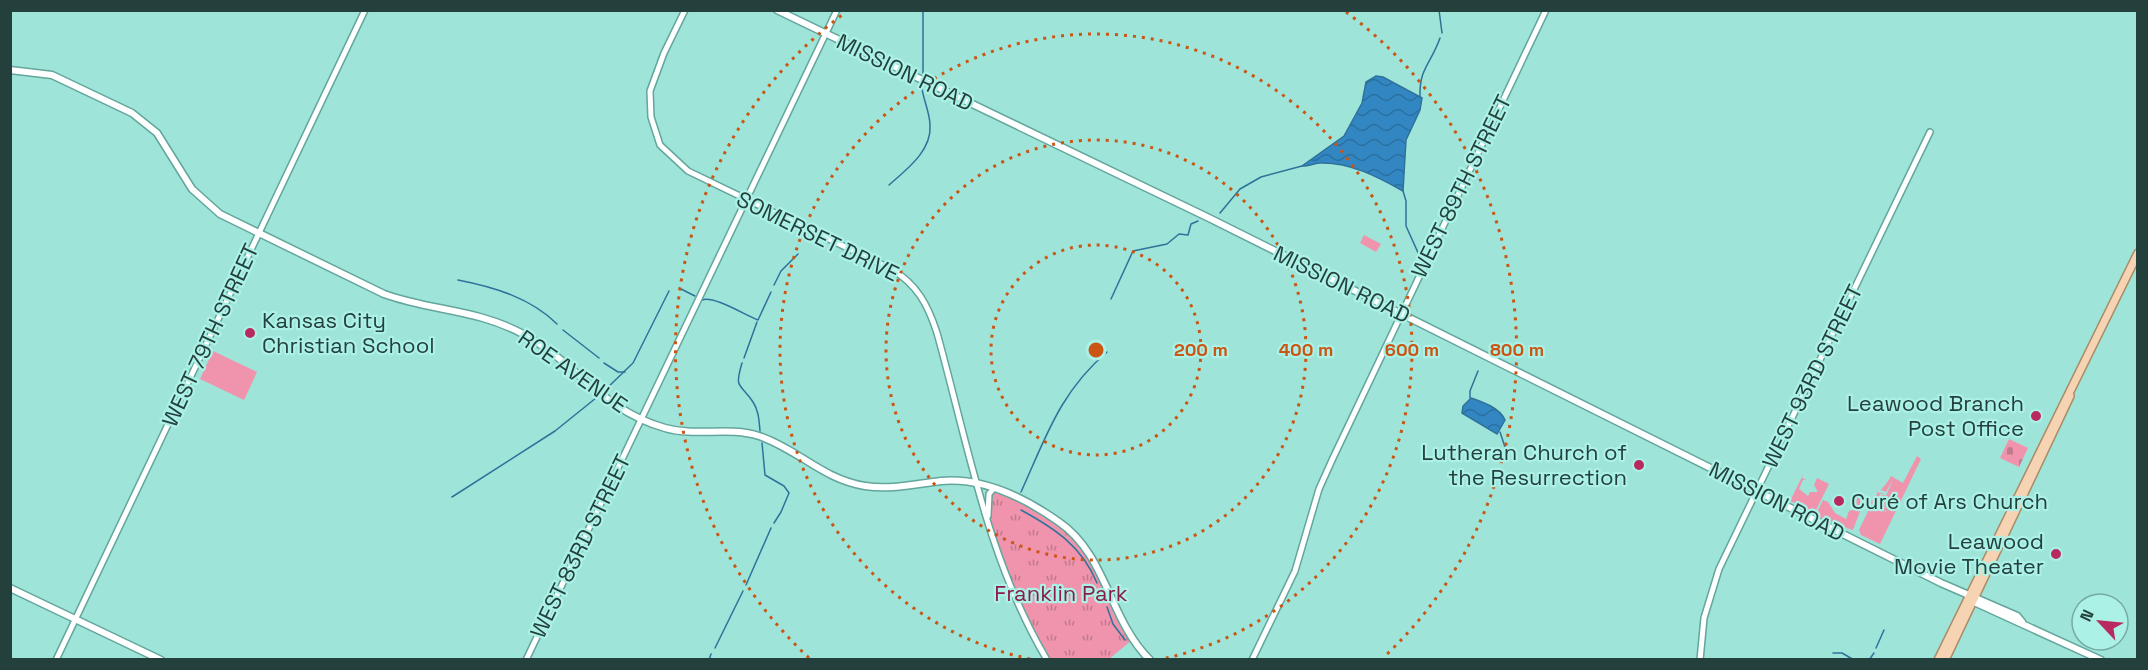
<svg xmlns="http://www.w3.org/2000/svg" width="2148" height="670" viewBox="0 0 2148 670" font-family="'Space Grotesk',sans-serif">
  <defs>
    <pattern id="cemetery-stones" width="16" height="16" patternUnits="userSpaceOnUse" patternTransform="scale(1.5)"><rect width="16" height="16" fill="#ef94ac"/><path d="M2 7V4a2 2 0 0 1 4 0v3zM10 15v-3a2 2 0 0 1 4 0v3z" fill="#c17a8d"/></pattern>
    <pattern id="park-tufts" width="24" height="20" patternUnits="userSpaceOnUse" patternTransform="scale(1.5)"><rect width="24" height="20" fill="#ef94ac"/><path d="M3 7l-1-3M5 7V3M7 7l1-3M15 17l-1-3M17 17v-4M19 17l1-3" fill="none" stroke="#c17a8d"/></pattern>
    <pattern id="water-waves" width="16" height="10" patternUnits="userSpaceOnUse" patternTransform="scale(1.5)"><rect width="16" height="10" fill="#3287c3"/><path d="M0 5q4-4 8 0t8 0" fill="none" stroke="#2a70a0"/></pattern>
  </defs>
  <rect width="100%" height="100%" fill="#9fe4d9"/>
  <g fill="#ef94ac">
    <path d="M 1364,235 L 1381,244 L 1376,252 L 1360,243 Z"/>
    <path d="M 213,351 L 257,372 L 244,400 L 200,379 Z"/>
    <path d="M 1917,456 L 1921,459 L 1880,544 L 1861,535 L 1859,530 L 1871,505 L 1886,512 L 1892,499 L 1886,496 L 1893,479 L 1886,492 L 1882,490 L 1876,493 L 1886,493 L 1880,494 L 1875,505 L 1871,503 L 1867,511 C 1872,495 1884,490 1891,476 L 1903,483 Z"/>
    <path d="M 1804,473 L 1802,478 L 1806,480 L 1803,480 L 1799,489 L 1808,496 L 1810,492 L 1818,492 L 1814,485 L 1817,478 L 1829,484 L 1815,512 L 1790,501 Z"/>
    <path d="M 1858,495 L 1864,501 L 1853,530 L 1841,526 L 1851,531 L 1816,516 L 1816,513 L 1819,515 L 1817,512 L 1823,500 L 1828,502 L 1835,513 L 1846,519 L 1849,511 L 1856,509 L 1850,502 L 1851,500 L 1856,501 Z"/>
  </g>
  <path fill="url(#cemetery-stones)" d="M 2009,439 L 2028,448 L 2019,467 L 2000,458 Z"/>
  <g fill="url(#park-tufts)">
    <path d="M 994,491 L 1038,509 L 1080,542 L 1132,640 L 1109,659 L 1047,659 C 1028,623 976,531 994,491 Z"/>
    <circle cx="1884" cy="503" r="8"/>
  </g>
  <g fill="url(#water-waves)" stroke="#2e729a" stroke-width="1.5">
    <path d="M 1376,76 L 1383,77 L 1422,98 L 1420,110 L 1406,140 L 1403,191 C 1378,177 1350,162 1320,163 C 1313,163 1308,167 1302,166 L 1344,136 L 1362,103 L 1366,82 Z"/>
    <path d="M 1471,398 C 1483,402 1500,408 1505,420 L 1497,434 L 1462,413 L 1463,406 Z"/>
  </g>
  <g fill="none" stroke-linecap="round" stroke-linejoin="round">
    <g stroke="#2e729a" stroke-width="1.5">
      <path d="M 923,10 L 923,73"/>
      <path d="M 1439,10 L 1442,33"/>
      <path d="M 1420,97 C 1419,68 1431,64 1440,38"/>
      <path d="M 889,185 C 906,170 932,151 930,125 C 930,114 924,101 922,89"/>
      <path d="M 1403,191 L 1406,201 L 1406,226 L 1420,257"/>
      <path d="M 1220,213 L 1240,189 L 1261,177 L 1302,166"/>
      <path d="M 458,280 C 494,287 531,298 557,324"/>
      <path d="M 774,285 L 781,271 L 798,254"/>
      <path d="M 679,288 L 695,296"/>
      <path d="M 1111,299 L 1133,251 L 1167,244 L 1179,234 L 1188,235 L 1191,224 L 1198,221"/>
      <path d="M 702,300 C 713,295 745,315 758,320 L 771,292"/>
      <path d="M 563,330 L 599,358"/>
      <path d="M 744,358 L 757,322"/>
      <path d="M 604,363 L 618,372 L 625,372"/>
      <path d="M 742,363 C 734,390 740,382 753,402 C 759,411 759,421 760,431"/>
      <path d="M 603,392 L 633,363 L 669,291"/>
      <path d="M 1470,398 L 1470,391 L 1478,371"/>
      <path d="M 1500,432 L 1507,453"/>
      <path d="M 762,443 L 765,475 L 784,486 L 789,493 L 781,512 L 774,523"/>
      <path d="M 1021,492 C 1046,437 1060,392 1107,352"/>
      <path d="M 452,497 L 555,431 L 596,398"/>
      <path d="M 1021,510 C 1054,528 1082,546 1097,583"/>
      <path d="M 746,585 L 771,528"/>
      <path d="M 1107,607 L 1113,624 L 1125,640"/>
      <path d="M 715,648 L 743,591"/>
      <path d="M 1876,648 L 1884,630"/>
      <path d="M 1833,653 L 1842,653 L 1854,660"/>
      <path d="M 709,660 L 711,654"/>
      <path d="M 1869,660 L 1874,653"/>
    </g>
    <g stroke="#62a69c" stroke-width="8">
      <g id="tertiary">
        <path d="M 685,10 L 664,53 L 650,91 L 651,117 L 660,145 L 688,171 L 891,269 C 917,284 928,305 937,333 C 968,444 987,559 1047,660"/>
        <path d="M 988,516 L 989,494 L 994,488"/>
        <path d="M 56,660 L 365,10"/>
        <path d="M 526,660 L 837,10"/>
        <path d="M 1252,660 L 1295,571 L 1319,489 L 1333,458 L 1546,10"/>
        <path d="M 1700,660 L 1704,618 L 1719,569 L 1930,132"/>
      </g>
    </g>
    <g stroke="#62a69c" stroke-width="9">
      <g id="secondary">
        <path d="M 777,10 L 1209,218 L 1941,583 L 2017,616 L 2022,622"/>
        <path d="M 10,70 L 52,75 L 132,113 L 157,133 L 192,189 L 220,214 L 384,294 C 431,311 477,309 523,334 C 576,362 601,410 665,428 C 696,437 728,426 759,436 C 798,449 822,479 865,486 C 891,490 915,484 941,481 C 983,477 1025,498 1059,522 C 1107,555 1109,620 1150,660"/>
        <path d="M 10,588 L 161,660"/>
        <path d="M 1970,598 L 1974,602 L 2101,660"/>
      </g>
    </g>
    <g stroke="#a98c68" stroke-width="10">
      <g id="primary">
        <path d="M 1938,660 L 2138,253"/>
        <path d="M 1945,660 L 2070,396"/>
      </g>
    </g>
    <use href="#tertiary" stroke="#fff" stroke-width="5"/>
    <use href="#secondary" stroke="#fff" stroke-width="6"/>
    <use href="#primary" stroke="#f6d3b2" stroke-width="7"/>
  </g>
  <g fill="none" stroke="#cb5513" stroke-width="3" stroke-dasharray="3 6">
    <circle cx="1096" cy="350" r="105"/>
    <circle cx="1096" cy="350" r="210"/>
    <path d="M1030 659A316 316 0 1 1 1162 659"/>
    <path d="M809 658A421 421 0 0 1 846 12M1346 12A421 421 0 0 1 1383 658"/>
  </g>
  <g fill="#b82a5f" stroke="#acf1e6" stroke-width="2">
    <circle cx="250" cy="333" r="6"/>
    <circle cx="2036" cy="416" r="6"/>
    <circle cx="1639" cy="465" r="6"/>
    <circle cx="1839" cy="501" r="6"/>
    <circle cx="2056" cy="554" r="6"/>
  </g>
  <g text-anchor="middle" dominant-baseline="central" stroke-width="4.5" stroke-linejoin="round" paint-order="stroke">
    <g font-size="22" fill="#24403c" stroke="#acf1e6">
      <text transform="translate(905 72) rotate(26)">MISSION ROAD</text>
      <text transform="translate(1461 186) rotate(-64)">WEST 89TH STREET</text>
      <text transform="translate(818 236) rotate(26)">SOMERSET DRIVE</text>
      <text transform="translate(1342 284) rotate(26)">MISSION ROAD</text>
      <text transform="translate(210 335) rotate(-65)">WEST 79TH STREET</text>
      <text transform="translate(573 371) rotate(35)">ROE AVENUE</text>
      <text transform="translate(1812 376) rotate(-64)">WEST 93RD STREET</text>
      <text transform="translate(1777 501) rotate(27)">MISSION ROAD</text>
      <text transform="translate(580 546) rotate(-64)">WEST 83RD STREET</text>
    </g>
    <g font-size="22" fill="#24403c" stroke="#acf1e6" text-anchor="end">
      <text x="262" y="320" text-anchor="start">Kansas City<tspan x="262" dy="25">Christian School</tspan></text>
      <text x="2024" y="403">Leawood Branch<tspan x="2024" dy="25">Post Office</tspan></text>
      <text x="1627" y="452">Lutheran Church of<tspan x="1627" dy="25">the Resurrection</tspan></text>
      <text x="1851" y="501" text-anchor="start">Curé of Ars Church</text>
      <text x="2044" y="541">Leawood<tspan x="2044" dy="25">Movie Theater</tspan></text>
    </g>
    <g font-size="22" fill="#891d46" stroke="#acf1e6">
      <text x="1061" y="593">Franklin Park</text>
    </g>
  </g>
  <circle cx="1096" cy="350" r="9" fill="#cb5513" stroke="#acf1e6" stroke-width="3"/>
  <g font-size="18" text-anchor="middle" font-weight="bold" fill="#cb5513" stroke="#acf1e6" stroke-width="4.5" stroke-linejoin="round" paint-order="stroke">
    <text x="1201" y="356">200 m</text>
    <text x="1306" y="356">400 m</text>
    <text x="1412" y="356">600 m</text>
    <text x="1517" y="356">800 m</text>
  </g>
  <rect width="2148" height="670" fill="none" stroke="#24403c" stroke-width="24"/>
  <g transform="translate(2100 622) rotate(296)"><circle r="28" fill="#acf1e6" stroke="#76aaa2" stroke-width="1.5"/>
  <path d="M0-4.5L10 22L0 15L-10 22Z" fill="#b82a5f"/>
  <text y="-9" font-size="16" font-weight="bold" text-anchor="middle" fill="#24403c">N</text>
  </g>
</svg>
